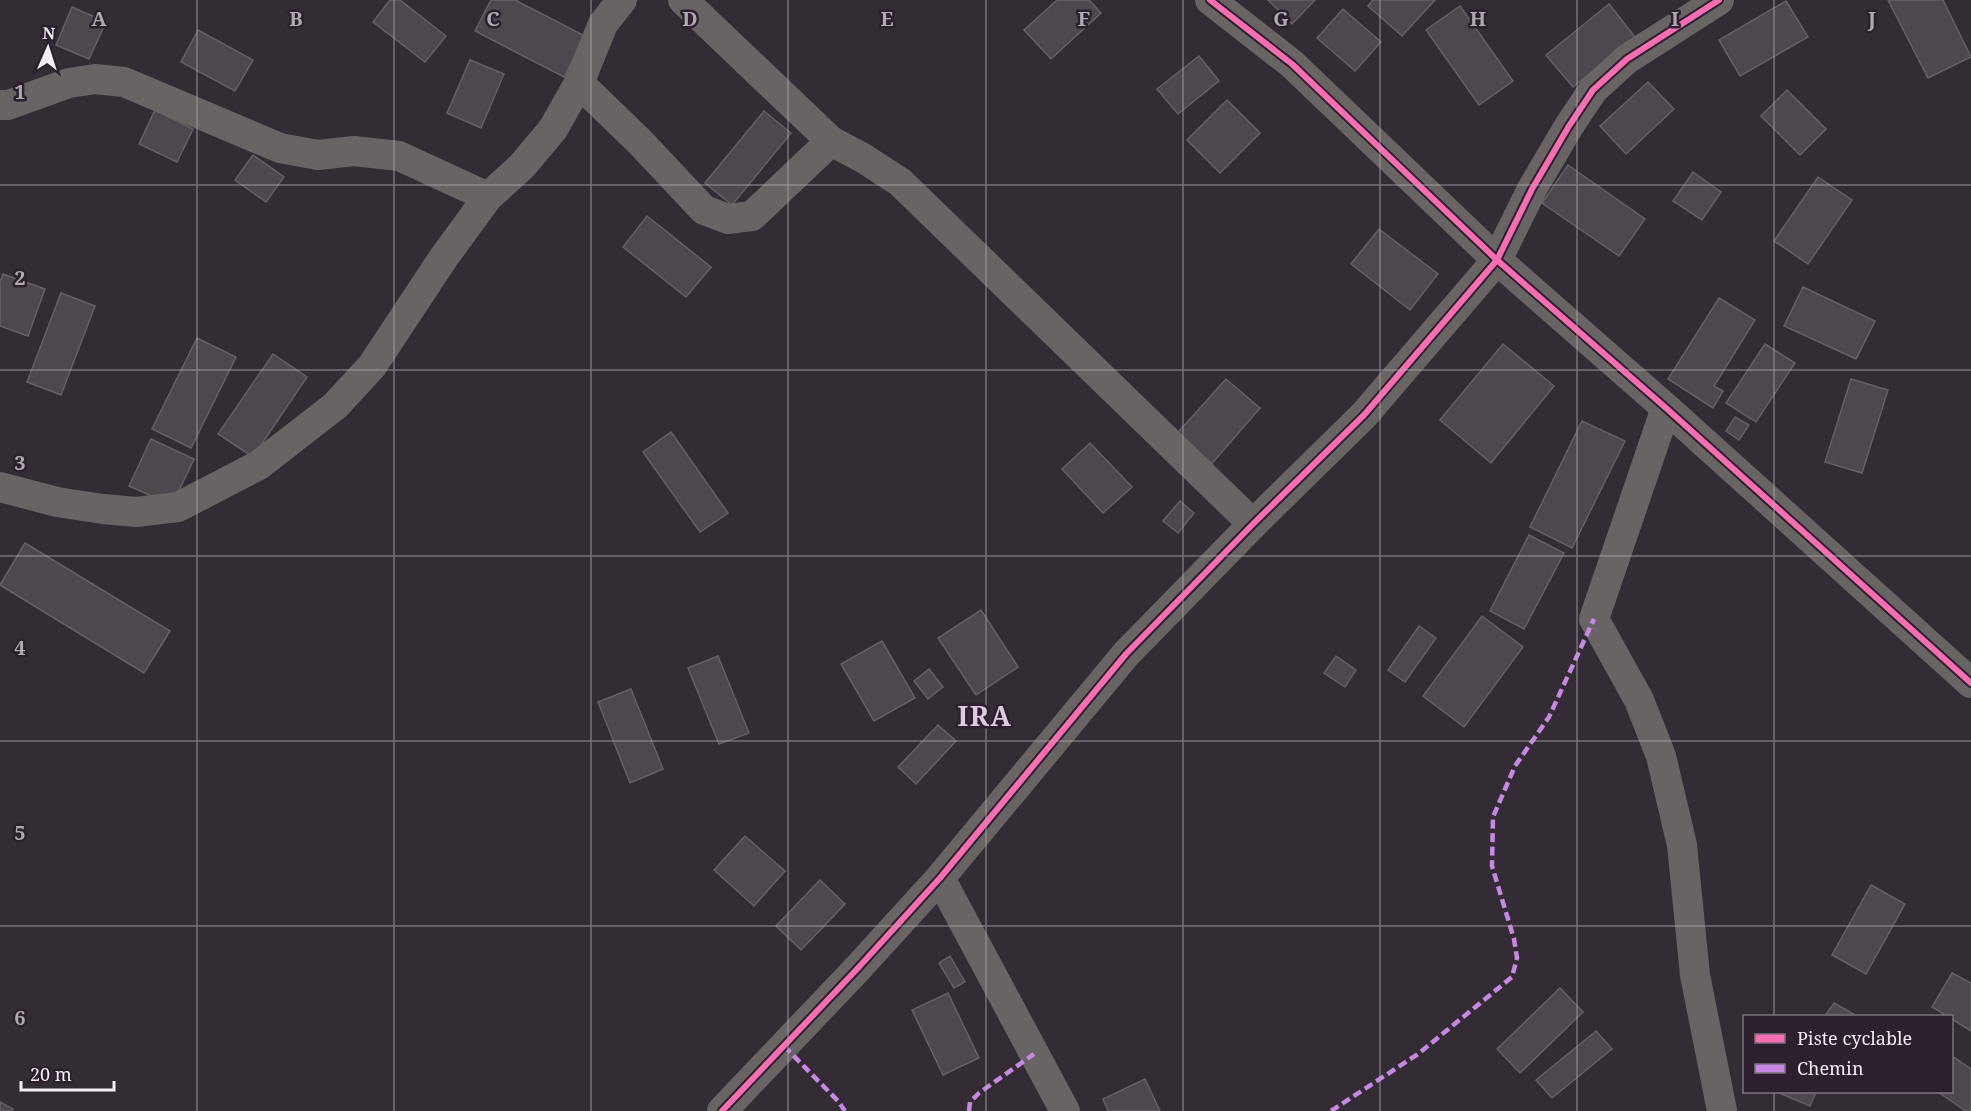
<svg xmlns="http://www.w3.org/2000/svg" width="1971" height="1111" viewBox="0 0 1971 1111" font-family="'Noto Serif',serif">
  <rect width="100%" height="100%" fill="#342c34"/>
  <g fill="#4e474d" stroke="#675f66" stroke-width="1.5">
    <path d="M 390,0 L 400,0 L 446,36 L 425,62 L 373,22 Z"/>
    <path d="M 491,0 L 515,0 L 585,36 L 564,77 L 475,31 Z"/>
    <path d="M 1057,0 L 1089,0 L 1101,13 L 1051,59 L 1024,30 Z"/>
    <path d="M 1268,0 L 1315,0 L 1292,24 Z"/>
    <path d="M 1373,0 L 1435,0 L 1402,36 L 1368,6 Z"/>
    <path d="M 1888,0 L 1943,0 L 1971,57 L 1928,78 Z"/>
    <path d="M 1786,1 L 1808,37 L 1740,76 L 1719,40 Z"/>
    <path d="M 1609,4 L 1635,37 L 1573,87 L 1546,55 Z"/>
    <path d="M 1460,6 L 1513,81 L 1479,105 L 1426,30 Z"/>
    <path d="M 72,7 L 106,22 L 89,59 L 56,45 Z"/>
    <path d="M 1343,9 L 1381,42 L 1355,71 L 1317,38 Z"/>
    <path d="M 198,30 L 253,60 L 235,91 L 181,62 Z"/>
    <path d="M 1199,56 L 1219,81 L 1178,114 L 1157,89 Z"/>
    <path d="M 470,60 L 504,74 L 481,128 L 447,113 Z"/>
    <path d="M 1648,82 L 1674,109 L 1626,154 L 1600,126 Z"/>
    <path d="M 1787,90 L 1826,129 L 1800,155 L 1761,116 Z"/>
    <path d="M 1227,100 L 1260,133 L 1220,173 L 1187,140 Z"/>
    <path d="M 155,110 L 193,129 L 177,162 L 139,144 Z"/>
    <path d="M 764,111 L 791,133 L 732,205 L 705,183 Z"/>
    <path d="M 253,155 L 284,177 L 266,202 L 235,180 Z"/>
    <path d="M 1568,165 L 1645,219 L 1619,256 L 1542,203 Z"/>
    <path d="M 1693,172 L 1721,192 L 1702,220 L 1673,201 Z"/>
    <path d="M 1818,177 L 1852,200 L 1808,264 L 1774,241 Z"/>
    <path d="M 647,216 L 711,267 L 686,297 L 623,247 Z"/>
    <path d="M 1379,229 L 1438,274 L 1410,310 L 1351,264 Z"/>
    <path d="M 3,274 L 45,289 L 28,336 L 0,326 L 0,282 Z"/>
    <path d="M 1803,287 L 1875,321 L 1856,359 L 1784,326 Z"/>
    <path d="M 61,293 L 95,306 L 61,395 L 27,382 Z"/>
    <path d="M 1719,298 L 1755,320 L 1714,386 L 1723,391 L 1713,408 L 1668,379 Z"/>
    <path d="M 197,338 L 236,357 L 191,448 L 152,429 Z"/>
    <path d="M 1503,344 L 1554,386 L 1491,463 L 1440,420 Z"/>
    <path d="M 1765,344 L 1795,363 L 1756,422 L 1726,403 Z"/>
    <path d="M 273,354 L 307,377 L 253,457 L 218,434 Z"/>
    <path d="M 1226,379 L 1260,408 L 1208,468 L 1173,438 Z"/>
    <path d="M 1851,379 L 1888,390 L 1862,473 L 1825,462 Z"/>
    <path d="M 1735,417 L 1749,425 L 1739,440 L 1726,431 Z"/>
    <path d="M 1582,421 L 1625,441 L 1572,548 L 1530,527 Z"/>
    <path d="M 671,432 L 728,513 L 700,532 L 643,452 Z"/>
    <path d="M 151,439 L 194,459 L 172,505 L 129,486 Z"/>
    <path d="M 1090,443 L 1132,487 L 1103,513 L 1062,469 Z"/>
    <path d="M 1180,501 L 1194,513 L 1178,533 L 1163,521 Z"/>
    <path d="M 1529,535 L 1564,553 L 1524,629 L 1490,611 Z"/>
    <path d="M 25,543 L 170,631 L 144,673 L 0,585 Z"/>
    <path d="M 981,610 L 1018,667 L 976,695 L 938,638 Z"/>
    <path d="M 1482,616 L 1523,647 L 1464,727 L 1423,696 Z"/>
    <path d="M 1419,626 L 1436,638 L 1405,682 L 1388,670 Z"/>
    <path d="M 882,641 L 915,698 L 874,721 L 841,664 Z"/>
    <path d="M 718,656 L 749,733 L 719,744 L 688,668 Z"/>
    <path d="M 1336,656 L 1356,670 L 1345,687 L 1324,673 Z"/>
    <path d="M 929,669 L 943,687 L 928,699 L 914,681 Z"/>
    <path d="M 631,689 L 663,769 L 630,783 L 598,702 Z"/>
    <path d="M 938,725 L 956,741 L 916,784 L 898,767 Z"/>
    <path d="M 745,836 L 785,871 L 754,906 L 714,870 Z"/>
    <path d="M 820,880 L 845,904 L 801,950 L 776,926 Z"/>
    <path d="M 1871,885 L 1905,904 L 1866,974 L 1832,955 Z"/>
    <path d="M 950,956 L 965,982 L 954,988 L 939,963 Z"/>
    <path d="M 1952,973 L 1971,983 L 1971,1031 L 1952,1019 L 1952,1016 L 1947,1016 L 1932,1007 Z"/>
    <path d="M 1560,988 L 1583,1012 L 1520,1073 L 1497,1049 Z"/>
    <path d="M 948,993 L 979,1058 L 943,1075 L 912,1010 Z"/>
    <path d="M 1834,1003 L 1855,1015 L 1854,1016 L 1825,1016 Z"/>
    <path d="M 1596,1031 L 1612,1049 L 1552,1098 L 1536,1080 Z"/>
    <path d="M 1952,1056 L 1971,1069 L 1971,1111 L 1966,1111 L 1938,1092 L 1952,1092 Z"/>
    <path d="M 1145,1079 L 1160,1111 L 1108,1111 L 1103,1099 Z"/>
    <path d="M 1777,1092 L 1816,1092 L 1810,1106 Z"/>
    <path d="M 0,1102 L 13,1109 L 12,1111 L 0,1111 Z"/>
  </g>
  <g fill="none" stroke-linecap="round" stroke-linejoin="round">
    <g stroke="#686464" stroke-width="30">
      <path d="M 683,0 L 831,141 L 863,158 L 900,182 L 1253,524"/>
      <path d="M 1210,0 L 1292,64 L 1497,260 L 1666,408 L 1971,683"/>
      <path d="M 579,83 L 640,142 L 704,210 L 728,219 L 752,216 L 831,141"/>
      <path d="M 0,105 L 8,105 L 69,83 L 95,79 L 124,82 L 280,148 L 318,155 L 354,151 L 399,156 L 488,197"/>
      <path d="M 1666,408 L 1594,619 L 1639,700 L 1661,756 L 1682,845 L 1695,975 L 1722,1111"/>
      <path d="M 0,487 L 57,502 L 103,509 L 136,512 L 178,507 L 259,465 L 335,406 L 372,366 L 444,257 L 488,197 L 522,166 L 553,129 L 579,83 L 603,24 L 622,0"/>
      <path d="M 940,878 L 1065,1111"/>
      <path d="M 722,1111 L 858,968 L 940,878 L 1126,654 L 1253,524 L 1364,415 L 1497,260 L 1532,189 L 1569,126 L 1593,90 L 1627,59 L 1719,0"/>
    </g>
    <g stroke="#c787e3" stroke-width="4.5" stroke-dasharray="9 4.5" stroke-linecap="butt">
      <path d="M 784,1046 L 838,1101 L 845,1111"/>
      <path d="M 969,1111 L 970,1102 L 979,1093 L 1034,1054"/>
      <path d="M 1331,1111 L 1418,1054 L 1512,977 L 1517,958 L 1514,939 L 1492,866 L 1493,817 L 1515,766 L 1549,717 L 1594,619"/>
    </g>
    <g stroke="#2c202e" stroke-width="10">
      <g id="cycleway">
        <path d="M 1210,0 L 1292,64 L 1497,260 L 1666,408 L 1971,683"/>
        <path d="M 722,1111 L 858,968 L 940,878 L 1126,654 L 1253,524 L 1364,415 L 1497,260 L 1532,189 L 1569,126 L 1593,90 L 1627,59 L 1719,0"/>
      </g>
    </g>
    <use href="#cycleway" stroke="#f96db3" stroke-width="6"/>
  </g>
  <path fill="none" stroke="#b1a9b2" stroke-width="1.5" stroke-opacity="0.55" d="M 197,0 L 197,1111M 394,0 L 394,1111M 591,0 L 591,1111M 788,0 L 788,1111M 986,0 L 986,1111M 1183,0 L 1183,1111M 1380,0 L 1380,1111M 1577,0 L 1577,1111M 1774,0 L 1774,1016M 0,185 L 1971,185M 0,370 L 1971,370M 0,556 L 1971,556M 0,741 L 1971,741M 0,926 L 1971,926M 1774,1092 L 1774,1111"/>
  <g text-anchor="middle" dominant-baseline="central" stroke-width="5" stroke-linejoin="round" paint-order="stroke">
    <g font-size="27" font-weight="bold" letter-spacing="1.5" fill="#dccbde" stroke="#2c202e">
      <text x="985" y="715">IRA</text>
    </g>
  </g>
  <g font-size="20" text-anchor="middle" font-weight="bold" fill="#b1a9b2" stroke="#2c202e" stroke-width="5" stroke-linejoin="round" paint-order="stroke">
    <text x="99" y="26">A</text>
    <text x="296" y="26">B</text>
    <text x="493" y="26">C</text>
    <text x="690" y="26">D</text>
    <text x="887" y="26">E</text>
    <text x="1084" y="26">F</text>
    <text x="1281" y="26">G</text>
    <text x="1478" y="26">H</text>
    <text x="1675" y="26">I</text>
    <text x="1872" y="26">J</text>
    <text x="20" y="99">1</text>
    <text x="20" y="285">2</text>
    <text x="20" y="470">3</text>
    <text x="20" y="655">4</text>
    <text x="20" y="840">5</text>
    <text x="20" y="1025">6</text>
  </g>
  <rect x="1743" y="1015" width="210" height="78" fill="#2c202e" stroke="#7c727e" stroke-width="1.5"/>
  <rect x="1755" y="1034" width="30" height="9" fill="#f96db3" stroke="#7c727e" stroke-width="1.5"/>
  <text x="1797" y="1045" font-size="18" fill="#f5ecf6">Piste cyclable</text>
  <rect x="1755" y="1064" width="30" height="9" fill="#c787e3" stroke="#7c727e" stroke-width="1.5"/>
  <text x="1797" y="1075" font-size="18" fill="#f5ecf6">Chemin</text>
  <g transform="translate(48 48) rotate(3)" stroke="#2c202e" stroke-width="4.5" paint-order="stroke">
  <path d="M0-4.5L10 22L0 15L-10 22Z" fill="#f5ecf6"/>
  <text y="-9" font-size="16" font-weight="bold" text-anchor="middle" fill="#f5ecf6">N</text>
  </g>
  <path d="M21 1081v9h93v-9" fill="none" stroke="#f5ecf6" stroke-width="3"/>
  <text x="30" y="1081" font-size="18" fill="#f5ecf6" stroke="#2c202e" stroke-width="4.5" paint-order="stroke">20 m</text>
</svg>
